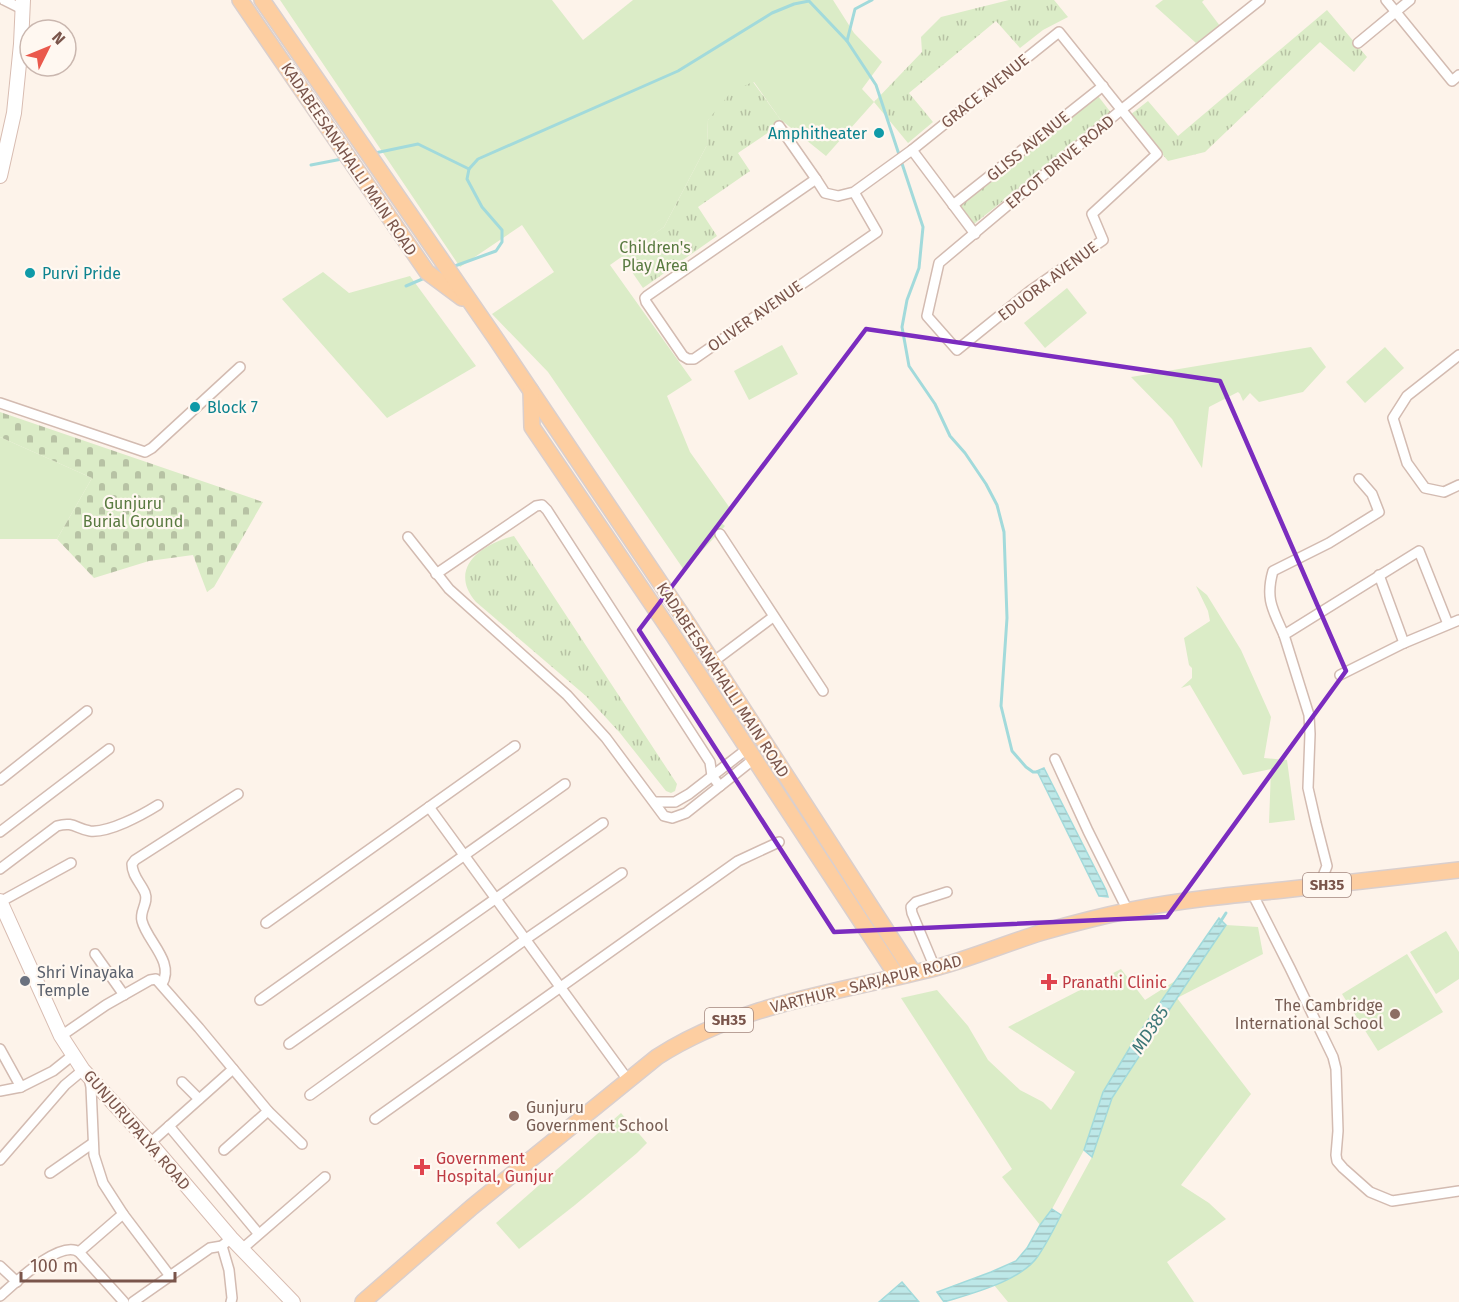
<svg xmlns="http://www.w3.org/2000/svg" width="1459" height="1302" viewBox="0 0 1459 1302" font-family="'Fira Sans',sans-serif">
  <defs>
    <pattern id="cemetery-stones" width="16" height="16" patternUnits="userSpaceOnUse" patternTransform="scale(1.5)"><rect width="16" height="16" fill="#dbecc7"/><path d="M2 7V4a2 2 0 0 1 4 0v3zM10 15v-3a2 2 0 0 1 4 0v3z" fill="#b7c2a4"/></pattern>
    <pattern id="park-tufts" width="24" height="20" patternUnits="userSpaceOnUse" patternTransform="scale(1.5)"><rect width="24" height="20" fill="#dbecc7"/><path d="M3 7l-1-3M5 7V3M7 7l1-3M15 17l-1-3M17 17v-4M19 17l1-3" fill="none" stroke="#b7c2a4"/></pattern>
    <pattern id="water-rules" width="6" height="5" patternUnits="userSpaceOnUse" patternTransform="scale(1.5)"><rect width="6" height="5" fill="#bde8e8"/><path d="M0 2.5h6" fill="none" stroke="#9fbfbe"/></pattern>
  </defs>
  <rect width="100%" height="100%" fill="#fdf3ea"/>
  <g fill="#dbecc7">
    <path d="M 280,0 L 552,0 L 583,40 L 633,0 L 833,0 L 854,33 L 882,62 L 862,89 L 874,102 L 826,156 L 780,119 L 754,82 L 708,120 L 707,145 L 664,227 L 610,265 L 692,380 L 667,396 L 690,452 L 732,511 L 720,522 L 725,526 L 684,570 L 548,372 L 492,314 L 554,272 L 522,225 L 460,267 Z"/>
    <path d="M 1163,0 L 1204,0 L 1202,2 L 1220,26 L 1196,43 L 1155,6 Z"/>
    <path d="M 323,272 L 349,293 L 410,276 L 476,366 L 387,418 L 282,299 Z"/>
    <path d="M 1067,288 L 1087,313 L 1045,348 L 1024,323 Z"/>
    <path d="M 782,345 L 798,374 L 749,400 L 734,371 Z"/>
    <path d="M 1311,347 L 1326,367 L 1303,392 L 1259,402 L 1250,393 L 1243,401 L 1240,394 L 1238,392 L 1209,407 L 1202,468 L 1172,419 L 1131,377 Z"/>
    <path d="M 1385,347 L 1404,368 L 1365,403 L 1346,382 Z"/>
    <path d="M 0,437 L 92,478 L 57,539 L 0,539 Z"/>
    <path d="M 1196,586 L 1207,595 L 1241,650 L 1271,717 L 1264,758 L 1287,760 L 1295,820 L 1269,823 L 1271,769 L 1243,775 L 1190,685 L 1181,688 L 1192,678 L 1192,668 L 1189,665 L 1184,638 L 1210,621 L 1208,611 Z"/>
    <path d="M 1226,925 L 1258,927 L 1263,954 L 1177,998 L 1251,1094 L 1181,1185 L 1209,1203 L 1226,1219 L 1167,1262 L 1194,1302 L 1008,1302 L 994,1285 C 1014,1277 1024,1272 1038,1256 L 1092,1157 L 1112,1098 L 1177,998 Z"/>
    <path d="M 1446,931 L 1459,952 L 1459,979 L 1436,994 L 1410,952 Z"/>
    <path d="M 1407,954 L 1443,1012 L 1378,1051 L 1342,994 Z"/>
    <path d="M 1121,969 L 1145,1000 L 1175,981 L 1135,1039 L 1103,1092 L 1084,1150 L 1052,1209 L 1040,1225 L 1002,1177 L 1012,1169 L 901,998 L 937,990 L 968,1026 L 988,1060 L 1020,1090 L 1043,1102 L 1051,1110 L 1075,1072 L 1008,1027 Z"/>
    <path d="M 621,1113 L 647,1143 L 637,1153 L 575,1205 L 519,1249 L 496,1223 Z"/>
  </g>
  <path fill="url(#cemetery-stones)" d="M 0,412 L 263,502 L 214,587 L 207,592 L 193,555 L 149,561 L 94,578 L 57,539 L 92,478 L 0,437 Z"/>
  <g fill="url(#park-tufts)">
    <path d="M 1009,0 L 1054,0 L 1068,17 L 1043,30 L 1020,48 L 996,21 L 909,93 L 933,122 L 908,143 L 874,102 L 922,52 L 921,37 L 941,17 Z"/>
    <path d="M 1327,10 L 1367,57 L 1354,72 L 1320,42 L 1205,152 L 1168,161 L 1130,115 L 1148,101 L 1178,136 Z"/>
    <path d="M 753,82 L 780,119 L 784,122 L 738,153 L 750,171 L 698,207 L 717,236 L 643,288 L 621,256 L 664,227 L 707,145 L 708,120 L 732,91 Z"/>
    <path d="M 1098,96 L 1112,114 L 974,224 L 960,206 Z"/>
    <path d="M 514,536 L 677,784 L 675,791 L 671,793 L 666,791 L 620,733 L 586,696 L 476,602 C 447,568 482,544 514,536 Z"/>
  </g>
  <g fill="url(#water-rules)" stroke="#a2dadb" stroke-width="1.5">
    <path d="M 1044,768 L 1106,890 L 1108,897 L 1099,896 L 1037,771 Z"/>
    <path d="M 1219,918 L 1226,925 L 1177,998 L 1112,1098 L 1092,1157 L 1084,1150 L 1103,1092 L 1135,1039 Z"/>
    <path d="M 1052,1209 L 1061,1215 C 1054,1229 1047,1243 1038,1256 C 1021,1281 973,1293 944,1302 L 937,1292 L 991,1272 L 1016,1261 L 1027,1248 L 1040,1225 Z"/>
    <path d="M 902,1282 L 919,1302 L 879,1302 Z"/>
  </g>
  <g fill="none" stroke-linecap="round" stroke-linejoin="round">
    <g stroke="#a2dadb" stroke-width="3">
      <path d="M 872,0 L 855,9 L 847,41 L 876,85 L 923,227 L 919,268 L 907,300 L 902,327 L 909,366 L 935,404 L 950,436 L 965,453 L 986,484 L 997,505 L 1004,532 L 1007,618 L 1001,706 L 1012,751 L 1026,767 L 1033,772 L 1039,772"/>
      <path d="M 375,153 L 418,144 L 469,169"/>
      <path d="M 311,165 L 342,159"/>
      <path d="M 452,267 L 496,251 L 502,242 L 502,230 L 482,207 L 467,179 L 469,169 L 478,159 L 678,71 L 772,13 L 794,4 L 809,1 L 847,41"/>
      <path d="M 406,286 L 427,277"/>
      <path d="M 1219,924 L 1226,913"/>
    </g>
    <g stroke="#d3bbb1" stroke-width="12">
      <g id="street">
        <path d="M 4,0 L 22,9"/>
        <path d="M 1386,0 L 1452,81 L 1459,75"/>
        <path d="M 1358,43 L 1410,0"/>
        <path d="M 779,126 L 816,179"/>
        <path d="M 912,150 L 975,234"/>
        <path d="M 854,192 L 877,232 L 694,359 L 688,359 L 683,356 L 646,302 L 645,298 L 647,296 L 816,179 L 825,193 L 838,196 L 854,192 L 912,150 L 1059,32 L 1157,154 L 1092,214 L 1103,240 L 1030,291 L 957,350 L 927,316 L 939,263 L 1121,110 L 1260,0"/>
        <path d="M 953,205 L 1103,86"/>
        <path d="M 1459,355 L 1407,396 L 1393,418 L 1407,463 L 1425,488 L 1444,492 L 1459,485"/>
        <path d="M 0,403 L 145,452 L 152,448 L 240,367"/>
        <path d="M 720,534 L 823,691"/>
        <path d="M 408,537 L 449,589 L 567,695 L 606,738 L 664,816 L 672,818 L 686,813 L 754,759"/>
        <path d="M 436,574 L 536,506 L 542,505 L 547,510 L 710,762 L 712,776 L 720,786"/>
        <path d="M 1379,575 L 1404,643"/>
        <path d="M 1284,635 C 1273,610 1265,599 1273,571 L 1329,543 L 1379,512 L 1372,494 L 1359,479"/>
        <path d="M 713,662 L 773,617"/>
        <path d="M 1340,675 L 1404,643 L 1459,620"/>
        <path d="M 1055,759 L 1088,831 L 1128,911"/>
        <path d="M 0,780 L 87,711"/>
        <path d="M 655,802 L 675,802 L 689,794 L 747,749"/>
        <path d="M 429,807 L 628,1080"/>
        <path d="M 0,832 L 109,749"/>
        <path d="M 0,869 L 57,826 C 74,821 76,829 90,831 C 109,833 142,815 158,805"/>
        <path d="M 1319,886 L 1327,866 L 1316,823 L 1308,788 L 1310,734 L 1309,715 L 1284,635 L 1419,551 L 1448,624"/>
        <path d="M 1252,893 L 1290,968 L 1333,1057 L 1336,1069 L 1338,1131 L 1336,1155 L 1337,1161 L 1343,1168 L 1370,1192 L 1392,1201 L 1459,1191"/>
        <path d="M 0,902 L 71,863"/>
        <path d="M 266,923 L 515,746"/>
        <path d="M 95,954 L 124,995"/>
        <path d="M 935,968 L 912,913 L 911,907 L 916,902 L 947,892"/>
        <path d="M 162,984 C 175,962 147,941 142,921 C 139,911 149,903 145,893 C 141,883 132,876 132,864 L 135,860 L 238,794"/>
        <path d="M 260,1000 L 565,784"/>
        <path d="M 61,1036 L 106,1005 L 150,980 L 156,979 L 199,1028 L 268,1111 L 302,1144"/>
        <path d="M 289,1044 L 603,823"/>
        <path d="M 0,1049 L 21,1087"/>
        <path d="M 89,1078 L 91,1087 L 94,1155 L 103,1183 L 123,1214 L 170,1276 L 133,1302"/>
        <path d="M 182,1082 L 199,1099"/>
        <path d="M 0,1091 L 21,1087 L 53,1071 L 73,1055"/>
        <path d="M 310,1095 L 526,939 L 622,873"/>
        <path d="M 375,1119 L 738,861 L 779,842"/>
        <path d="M 169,1126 L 258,1233"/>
        <path d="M 150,1143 L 233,1069"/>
        <path d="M 224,1150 L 268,1111"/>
        <path d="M 0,1160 L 65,1085 L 83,1070"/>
        <path d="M 50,1173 L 93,1143"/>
        <path d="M 242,1249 L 325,1177"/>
        <path d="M 79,1252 L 123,1214"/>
        <path d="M 0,1266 L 17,1282"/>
        <path d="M 170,1276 L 210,1248 L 222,1246"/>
        <path d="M 0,1296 C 15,1283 60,1239 79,1252 L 124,1302"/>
        <path d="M 231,1302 L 232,1298 L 229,1270 L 222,1246 L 231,1238"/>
      </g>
    </g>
    <g stroke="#d8bcb1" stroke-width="16">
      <g id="secondary">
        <path d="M 0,176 L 14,113 L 21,44 L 23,0"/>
        <path d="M 0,901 L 61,1036 L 83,1070 L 150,1143 L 231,1238 L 293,1302"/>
      </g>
    </g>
    <g stroke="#dacfcd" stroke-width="18">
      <g id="primary">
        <path d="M 240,0 L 427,272 L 462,298"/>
        <path d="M 262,0 L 496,339 L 686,621 L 913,972"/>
        <path d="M 531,391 L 532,427 L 673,635 L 897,976"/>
        <path d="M 363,1302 L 472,1207 L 657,1057 C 741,1003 841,992 935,968 C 972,958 1007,943 1043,932 C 1071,924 1102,916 1131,910 C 1181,900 1232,895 1283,890 C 1342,883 1401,877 1459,870"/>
      </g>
    </g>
    <use href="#street" stroke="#fff" stroke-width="9"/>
    <use href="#secondary" stroke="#fff" stroke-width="14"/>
    <use href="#primary" stroke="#fdcea1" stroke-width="15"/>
  </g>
  <path fill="none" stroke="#7b2cbf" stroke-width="4.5" stroke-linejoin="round" d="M 866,329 L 1220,381 L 1346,671 L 1167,917 L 834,932 L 639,630 Z"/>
  <g fill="#0f9aa8" stroke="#fff8f1" stroke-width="2">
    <circle cx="879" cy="133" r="6"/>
    <circle cx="30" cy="273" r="6"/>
    <circle cx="195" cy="407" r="6"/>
  </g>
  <circle fill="#6b7280" stroke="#fff8f1" stroke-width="2" cx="25" cy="981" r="6"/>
  <g fill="#e0444e" stroke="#fff8f1" stroke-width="2">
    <path d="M1046 973h6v6h6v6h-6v6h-6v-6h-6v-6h6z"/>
    <path d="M419 1158h6v6h6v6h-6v6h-6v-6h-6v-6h6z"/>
  </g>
  <g fill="#8d6e63" stroke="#fff8f1" stroke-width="2">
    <circle cx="1395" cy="1014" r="6"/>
    <circle cx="514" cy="1116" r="6"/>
  </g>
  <g text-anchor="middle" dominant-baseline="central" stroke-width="4.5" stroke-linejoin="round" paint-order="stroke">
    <g fill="#fff8f1" stroke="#a2867d" stroke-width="1.5">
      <rect x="1303" y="873" width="48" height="24" rx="4.5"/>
      <rect x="705" y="1008" width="48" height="24" rx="4.5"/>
    </g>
    <g font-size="15" font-weight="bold" fill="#7a554b">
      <text x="1327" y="885">SH35</text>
      <text x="729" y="1020">SH35</text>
    </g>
    <g font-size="16" fill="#7a554b" stroke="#fff8f1">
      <text transform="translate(985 91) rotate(-39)">GRACE AVENUE</text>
      <text transform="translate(1028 146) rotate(-39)">GLISS AVENUE</text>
      <text transform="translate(349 159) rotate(56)">KADABEESANAHALLI MAIN ROAD</text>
      <text transform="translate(1060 162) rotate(-40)">EPCOT DRIVE ROAD</text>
      <text transform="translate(1048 281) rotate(-37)">EDUORA AVENUE</text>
      <text transform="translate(755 316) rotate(-35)">OLIVER AVENUE</text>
      <text transform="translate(723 680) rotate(57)">KADABEESANAHALLI MAIN ROAD</text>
      <text transform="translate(866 984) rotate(-14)">VARTHUR - SARJAPUR ROAD</text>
      <text transform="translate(137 1130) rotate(49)">GUNJURUPALYA ROAD</text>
    </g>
    <g font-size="16" fill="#0d838f" stroke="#fff8f1" text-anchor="start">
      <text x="867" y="133" text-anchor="end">Amphitheater</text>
      <text x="42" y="273">Purvi Pride</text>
      <text x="207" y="407">Block 7</text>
    </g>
    <g font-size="16" fill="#597a40" stroke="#fff8f1">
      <text x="655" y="247">Children's<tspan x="655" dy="18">Play Area</tspan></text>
      <text x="133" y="503">Gunjuru<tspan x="133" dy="18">Burial Ground</tspan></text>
    </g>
    <g font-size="16" fill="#5b616d" stroke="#fff8f1" text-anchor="start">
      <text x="37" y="972">Shri Vinayaka<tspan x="37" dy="18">Temple</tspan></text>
    </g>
    <g font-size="16" fill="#be3a42" stroke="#fff8f1" text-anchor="start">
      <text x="1062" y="982">Pranathi Clinic</text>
      <text x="436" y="1158">Government<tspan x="436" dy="18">Hospital, Gunjur</tspan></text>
    </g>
    <g font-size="16" fill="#785e54" stroke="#fff8f1" text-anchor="end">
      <text x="1383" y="1005">The Cambridge<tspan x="1383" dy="18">International School</tspan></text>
      <text x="526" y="1107" text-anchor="start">Gunjuru<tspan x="526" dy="18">Government School</tspan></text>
    </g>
    <g font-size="18" font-style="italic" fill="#3b7677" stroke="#fff8f1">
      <text transform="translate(1150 1030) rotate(-57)">MD385</text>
    </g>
  </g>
  <g transform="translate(48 48) rotate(47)"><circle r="28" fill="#fff8f1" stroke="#cab7af" stroke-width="1.5"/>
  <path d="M0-4.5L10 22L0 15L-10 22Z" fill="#ea594c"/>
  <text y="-9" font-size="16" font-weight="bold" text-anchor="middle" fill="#7a554b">N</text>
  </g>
  <path d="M21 1272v9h154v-9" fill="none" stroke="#7a554b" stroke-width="3"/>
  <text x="30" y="1272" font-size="18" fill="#7a554b" stroke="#fff8f1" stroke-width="4.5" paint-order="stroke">100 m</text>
</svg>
